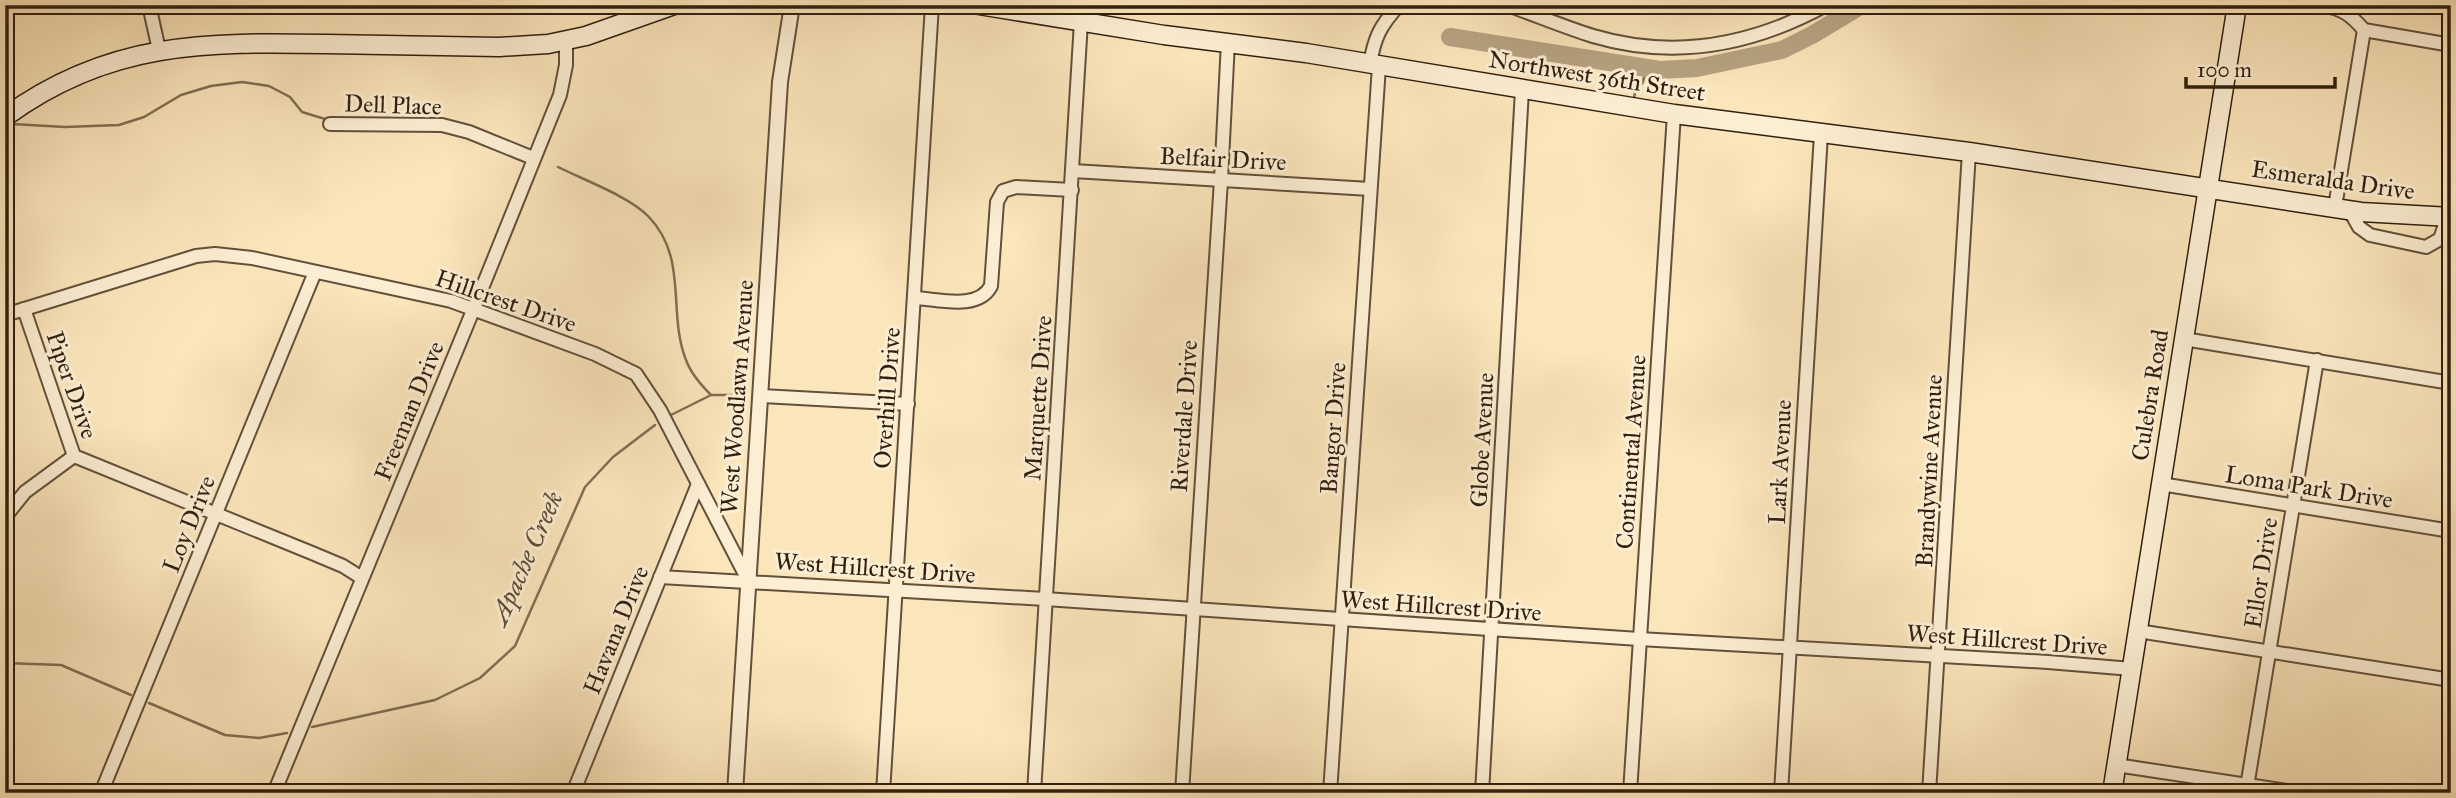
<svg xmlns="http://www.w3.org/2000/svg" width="2456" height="798" viewBox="0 0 2456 798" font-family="'IM FELL Great Primer',serif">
  <rect width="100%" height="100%" fill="#fbe5bb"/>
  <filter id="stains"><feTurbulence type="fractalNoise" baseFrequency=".00286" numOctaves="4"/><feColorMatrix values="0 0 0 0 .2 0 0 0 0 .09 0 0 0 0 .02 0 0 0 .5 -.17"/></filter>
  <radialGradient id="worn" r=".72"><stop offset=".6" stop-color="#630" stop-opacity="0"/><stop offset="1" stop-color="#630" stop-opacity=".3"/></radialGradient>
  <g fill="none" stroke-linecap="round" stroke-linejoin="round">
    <g stroke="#806e53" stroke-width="2.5">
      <path d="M 1634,99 L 1635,92 L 1643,82 L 1646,68"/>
      <path d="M 12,124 L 65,127 L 119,125 L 144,117 L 181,95 L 211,86 L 242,82 L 269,86 L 290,97 L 302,112 L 325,119"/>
      <path d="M 558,167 C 582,179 630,197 648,216 C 689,258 667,312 686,360 C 691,374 701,385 711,395"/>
      <path d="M 671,415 L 711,395 L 746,395"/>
      <path d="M 5,663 L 61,665 L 131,695"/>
      <path d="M 149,703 L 225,735 L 259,738 L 287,733"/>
      <path d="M 312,727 L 435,700 L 480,678 L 515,646 L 585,487 L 613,457 L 655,425"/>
    </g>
    <path stroke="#b6a281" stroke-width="18" d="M 1450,37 L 1660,70 L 1697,68 L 1782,50 L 1812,35 L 1862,5"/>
    <g stroke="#63503a" stroke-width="16">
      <g id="minor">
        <path d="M 149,5 L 159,50"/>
        <path d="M 1507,5 C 1536,15 1564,27 1593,36 C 1674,60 1753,45 1826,5"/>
        <path d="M 2321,5 C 2343,9 2350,14 2364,30 L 2451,45"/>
        <path d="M 1370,65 C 1374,38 1380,26 1399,5"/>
        <path d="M 330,124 L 442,125 L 469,132 L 533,158"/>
        <path d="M 1073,171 L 1370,189"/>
        <path d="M 2335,207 L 2364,30"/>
        <path d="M 2349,209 L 2359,227 L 2370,235 L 2426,247 L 2440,239 L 2451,207"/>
        <path d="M 915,298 C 938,299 978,311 991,286 L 997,202 L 1003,191 L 1016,187 L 1072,190"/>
        <path d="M 24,309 L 74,456 L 312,553 L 343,566 L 362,578"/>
        <path d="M 5,315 L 196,256 L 215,254 L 252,258 L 451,301 L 595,354 L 636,374 L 660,410 L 748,580"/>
        <path d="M 2184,339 L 2451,383"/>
        <path d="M 760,396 L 908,404"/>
        <path d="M 2161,484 L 2451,531"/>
        <path d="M 5,517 L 25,492 L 74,456"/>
        <path d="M 660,577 L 1045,599 L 1639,639 L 2048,662 L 2132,669"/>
        <path d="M 2138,631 L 2451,680"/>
        <path d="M 2116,765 L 2301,793"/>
        <path d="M 101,793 L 315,272"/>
        <path d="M 274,793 L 474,308 L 560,95 L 566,65 L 566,41"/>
        <path d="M 573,793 L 698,484"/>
        <path d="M 883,793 L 932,5"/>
        <path d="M 1034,793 L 1082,5"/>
        <path d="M 1182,793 L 1221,180 L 1228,42"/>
        <path d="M 1330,793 L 1379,66"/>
        <path d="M 1482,793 L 1522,90"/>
        <path d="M 1630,793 L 1674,114"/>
        <path d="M 1781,793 L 1821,134"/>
        <path d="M 1929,793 L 1969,152"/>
        <path d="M 2246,793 L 2317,360"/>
      </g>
    </g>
    <g stroke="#63503a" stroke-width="18">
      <path id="tertiary" d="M 735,793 L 780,82 L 792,5"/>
    </g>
    <g stroke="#301f0f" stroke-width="21">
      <g id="secondary">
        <path d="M 979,5 L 1164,35 L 1306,53 L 1674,114 L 1969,152 L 2361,212 L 2451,217"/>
        <path d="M 5,117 C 109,41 205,42 327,44 C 384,45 441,46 499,47 L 548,44 L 586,36 L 674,5"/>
        <path d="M 2112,793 L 2237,5"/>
      </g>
    </g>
    <use href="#minor" stroke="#fceed3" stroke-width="12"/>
    <use href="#tertiary" stroke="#fceed3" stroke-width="14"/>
    <use href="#secondary" stroke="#fceed3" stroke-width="18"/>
  </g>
  <g text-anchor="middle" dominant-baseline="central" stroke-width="6" stroke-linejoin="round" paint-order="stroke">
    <g font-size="24" fill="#301f0f" stroke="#fceed3">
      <text transform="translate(1597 76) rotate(9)">Northwest 36th Street</text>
      <text transform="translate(393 105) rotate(2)">Dell Place</text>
      <text transform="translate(1223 159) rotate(3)">Belfair Drive</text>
      <text transform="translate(2333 180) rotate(8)">Esmeralda Drive</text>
      <text transform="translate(506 301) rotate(19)">Hillcrest Drive</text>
      <text transform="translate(72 385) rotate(71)">Piper Drive</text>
      <text transform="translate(2150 395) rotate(-81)">Culebra Road</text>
      <text transform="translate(737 397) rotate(-86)">West Woodlawn Avenue</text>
      <text transform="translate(887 398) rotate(-86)">Overhill Drive</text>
      <text transform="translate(1038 398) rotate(-86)">Marquette Drive</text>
      <text transform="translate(409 411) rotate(-68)">Freeman Drive</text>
      <text transform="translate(1184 416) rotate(-86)">Riverdale Drive</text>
      <text transform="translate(1333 428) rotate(-86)">Bangor Drive</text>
      <text transform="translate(1482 440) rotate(-87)">Globe Avenue</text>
      <text transform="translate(1631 452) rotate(-86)">Continental Avenue</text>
      <text transform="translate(1780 462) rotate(-87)">Lark Avenue</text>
      <text transform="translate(1929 471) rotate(-87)">Brandywine Avenue</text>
      <text transform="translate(2309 487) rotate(9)">Loma Park Drive</text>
      <text transform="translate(189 524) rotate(-68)">Loy Drive</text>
      <text transform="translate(875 568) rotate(4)">West Hillcrest Drive</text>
      <text transform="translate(2261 573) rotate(-81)">Ellor Drive</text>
      <text transform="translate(1441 606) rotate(4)">West Hillcrest Drive</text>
      <text transform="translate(616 630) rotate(-68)">Havana Drive</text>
      <text transform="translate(2007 640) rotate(4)">West Hillcrest Drive</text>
    </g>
    <g font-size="26" font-style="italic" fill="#5f4d37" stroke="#fceed3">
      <text transform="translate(526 558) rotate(-66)">Apache Creek</text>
    </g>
  </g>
  <rect width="2456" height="798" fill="none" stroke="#fbe5bb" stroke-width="28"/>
  <rect x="7" y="7" width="2442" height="784" fill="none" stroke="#301f0f" stroke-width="3.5"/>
  <rect x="14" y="14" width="2428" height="770" fill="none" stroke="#301f0f" stroke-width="2"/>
  <path d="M2186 77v10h149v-10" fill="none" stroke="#301f0f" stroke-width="3.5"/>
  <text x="2197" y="77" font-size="21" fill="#301f0f" stroke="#fceed3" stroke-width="5" paint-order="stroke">100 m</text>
  <rect width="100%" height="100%" filter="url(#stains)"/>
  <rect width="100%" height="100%" fill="url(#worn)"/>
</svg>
